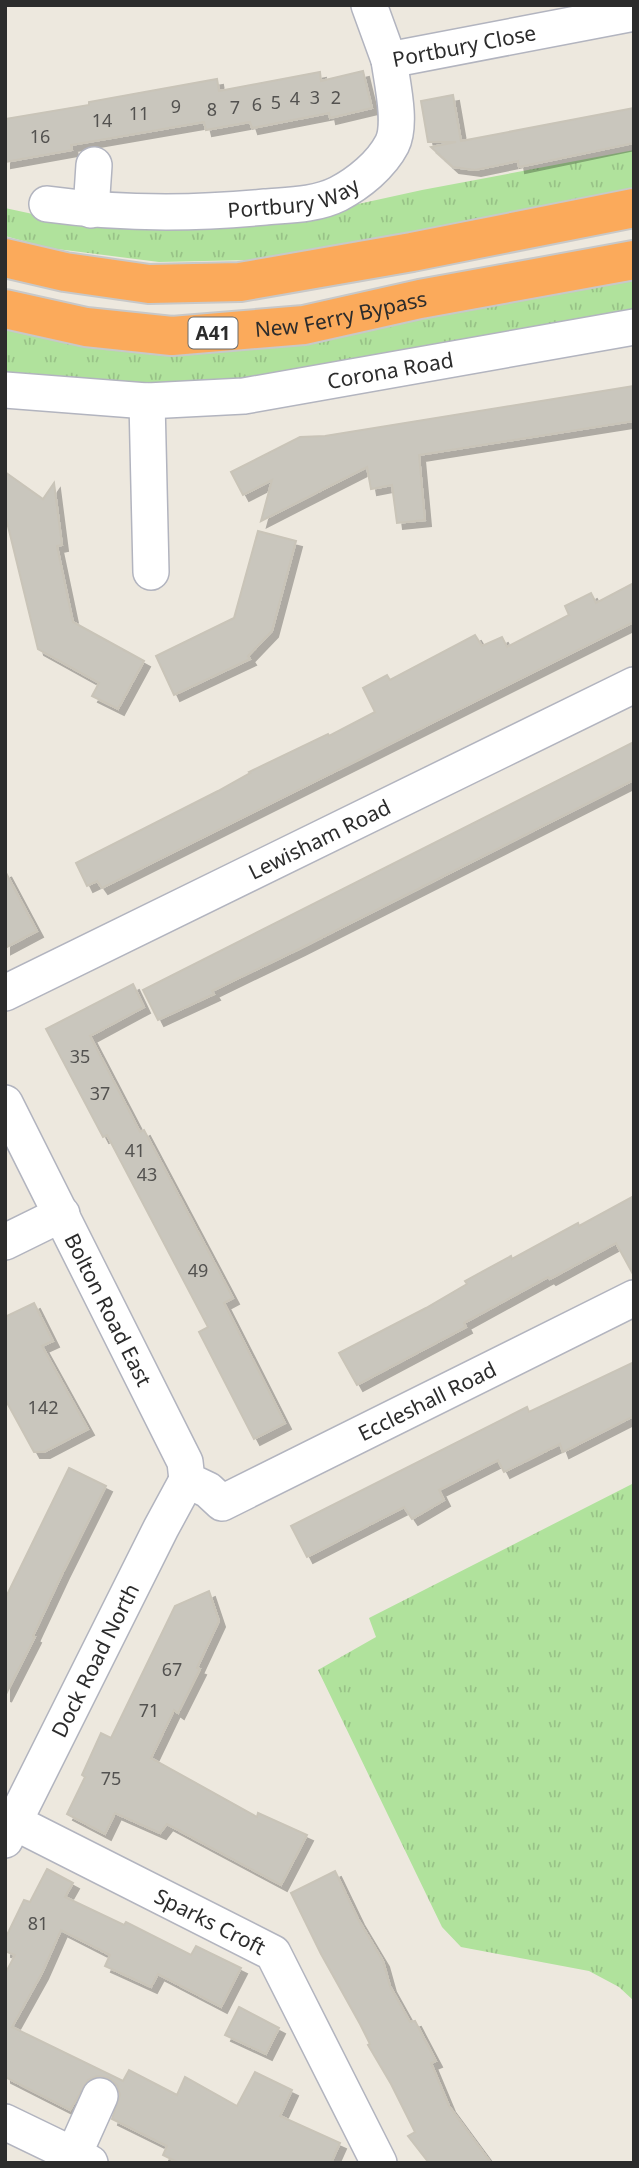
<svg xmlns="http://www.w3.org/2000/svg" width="639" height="2168" viewBox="0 0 639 2168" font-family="'Noto Sans',sans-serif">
  <defs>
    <pattern id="grass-tufts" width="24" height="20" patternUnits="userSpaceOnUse" patternTransform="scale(1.75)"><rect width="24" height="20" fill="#b0e29c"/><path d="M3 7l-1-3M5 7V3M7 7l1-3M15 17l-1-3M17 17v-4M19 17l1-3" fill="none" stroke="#98c287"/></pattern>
    <filter id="shadow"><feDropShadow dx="6" dy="6" stdDeviation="0" flood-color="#0004"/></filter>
  </defs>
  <rect width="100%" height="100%" fill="#ede8de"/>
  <g fill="url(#grass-tufts)">
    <path d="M 634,150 L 634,192 L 374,240 L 250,260 L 159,262 L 49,248 L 5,236 L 5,208 L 42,216 L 308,215 L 422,190 Z"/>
    <path d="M 634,278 L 634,311 L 270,380 L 145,388 L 5,374 L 5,324 L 77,340 Z"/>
    <path d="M 634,1483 L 634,2001 L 619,1987 L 589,1971 L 461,1947 L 442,1927 L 318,1670 L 376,1637 L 369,1618 Z"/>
  </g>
  <g fill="#c9c6bd" stroke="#c9c4b8" stroke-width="2" filter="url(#shadow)">
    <path d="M 363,71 L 372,108 L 330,118 L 329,113 L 252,128 L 250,122 L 206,130 L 204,122 L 71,145 L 72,150 L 5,162 L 5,119 L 89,105 L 89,102 L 217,79 L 219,91 L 320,72 L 321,81 Z"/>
    <path d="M 453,95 L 461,141 L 634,108 L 634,143 L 519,167 L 518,161 L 475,170 L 453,167 L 431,147 L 456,142 L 428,142 L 421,101 Z"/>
    <path d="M 634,386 L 634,421 L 419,455 L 425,520 L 397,523 L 392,485 L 371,489 L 367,467 L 261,521 L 272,480 L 243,495 L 231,472 L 300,437 L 325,436 Z"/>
    <path d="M 5,472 L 43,499 L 54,483 L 62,545 L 57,546 L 73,622 L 144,661 L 118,709 L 92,696 L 99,683 L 38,649 L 5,514 Z"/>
    <path d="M 258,531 L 296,541 L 272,631 L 248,656 L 250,659 L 174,695 L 156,656 L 234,618 Z"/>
    <path d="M 634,583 L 634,622 L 102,888 L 97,881 L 87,886 L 76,863 L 218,791 L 250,773 L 249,772 L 328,734 L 329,736 L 375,712 L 363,688 L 387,675 L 390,680 L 475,635 L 482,646 L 502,637 L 507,647 L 569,615 L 565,606 L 591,593 L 596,603 Z"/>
    <path d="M 634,742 L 634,780 L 299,949 L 212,991 L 214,994 L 158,1020 L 143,990 Z"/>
    <path d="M 5,871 L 37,931 L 5,948 Z"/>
    <path d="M 133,984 L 144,1007 L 90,1036 L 140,1132 L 144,1130 L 233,1298 L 224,1303 L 285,1423 L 254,1439 L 199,1332 L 208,1327 L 107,1135 L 103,1137 L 46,1029 Z"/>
    <path d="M 634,1196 L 634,1276 L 616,1243 L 550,1279 L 548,1277 L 464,1323 L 466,1327 L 357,1385 L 339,1353 L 426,1308 L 467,1284 L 465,1281 L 511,1256 L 512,1259 L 578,1223 L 579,1226 Z"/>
    <path d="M 34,1303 L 53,1341 L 42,1346 L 88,1429 L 44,1452 L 34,1452 L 5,1399 L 5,1317 Z"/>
    <path d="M 634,1362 L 634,1416 L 563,1452 L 560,1444 L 504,1472 L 498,1460 L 439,1490 L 444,1500 L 412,1519 L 404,1507 L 307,1557 L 291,1526 L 527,1407 L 529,1412 Z"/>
    <path d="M 69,1468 L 106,1486 L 63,1572 L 33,1636 L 35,1637 L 5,1696 L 5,1599 Z"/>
    <path d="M 209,1591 L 219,1621 L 197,1668 L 200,1669 L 178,1713 L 174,1710 L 151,1758 L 257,1817 L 258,1813 L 307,1835 L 281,1885 L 167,1824 L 160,1833 L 115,1813 L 105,1834 L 67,1814 L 85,1777 L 82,1775 L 101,1733 L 111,1738 L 175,1606 Z"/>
    <path d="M 47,1869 L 73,1883 L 65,1897 L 124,1925 L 126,1922 L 191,1955 L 196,1946 L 241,1968 L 221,2007 L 158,1974 L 151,1987 L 105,1966 L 110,1955 L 61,1930 L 42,1973 L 12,2027 L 123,2081 L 129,2070 L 177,2095 L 185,2077 L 237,2106 L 255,2072 L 292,2090 L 280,2116 L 340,2143 L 331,2163 L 179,2163 L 163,2155 L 167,2146 L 112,2119 L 120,2095 L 117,2085 L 109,2078 L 97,2076 L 88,2080 L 70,2110 L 5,2077 L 5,1974 L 15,1955 L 5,1951 L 5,1939 L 24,1900 L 30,1902 Z"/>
    <path d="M 335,1871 L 358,1919 L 383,1961 L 390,1986 L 410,2022 L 415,2021 L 436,2061 L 431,2063 L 449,2106 L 491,2163 L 429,2163 L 408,2136 L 415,2132 L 391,2084 L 368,2045 L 370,2044 L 360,2024 L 321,1954 L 291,1893 Z"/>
    <path d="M 239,2007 L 279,2028 L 266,2054 L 225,2035 Z"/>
  </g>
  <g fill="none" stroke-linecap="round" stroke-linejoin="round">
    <g stroke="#b2b4bf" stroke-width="38">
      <g id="street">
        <path id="s1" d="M 369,5 L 389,60 L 634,13"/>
        <path id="s2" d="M 47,204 C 120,214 193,214 265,207 C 289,205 316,205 338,194 C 359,183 381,165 392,144 C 402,124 392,82 389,60"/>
        <path d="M 91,210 L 94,165"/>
        <path id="s3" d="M 5,390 L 147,401 L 244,396 L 634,327"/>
        <path d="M 147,401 L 151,572"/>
        <path id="s4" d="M 5,993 L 634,685"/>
        <path id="s5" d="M 5,1103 L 185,1462 L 187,1480 L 208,1490 L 222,1503 L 634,1298"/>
        <path d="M 5,1242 L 62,1214"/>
        <path id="s6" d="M 14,1822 L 273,1953 L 379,2163"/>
        <path id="s7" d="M 5,1840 L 161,1528 L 187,1480"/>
        <path d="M 5,2122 L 90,2163"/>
        <path d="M 74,2154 L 100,2096"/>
      </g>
    </g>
    <g stroke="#c8c8c8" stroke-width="42">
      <g id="highway">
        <path d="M 5,258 L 65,272 L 149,284 L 240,282 L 412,252 L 634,208"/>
        <path id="s8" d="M 5,309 L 86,327 L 172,336 L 304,325 L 420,299 L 634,260"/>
      </g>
    </g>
    <use href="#street" stroke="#fff" stroke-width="35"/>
    <use href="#highway" stroke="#fbaa5b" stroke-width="38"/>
  </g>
  <g text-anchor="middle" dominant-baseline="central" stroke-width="5" stroke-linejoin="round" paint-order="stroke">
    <g font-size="18" fill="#535250">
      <text x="315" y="97">3</text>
      <text x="336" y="97">2</text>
      <text x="295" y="98">4</text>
      <text x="276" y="102">5</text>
      <text x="257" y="104">6</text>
      <text x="176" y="106">9</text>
      <text x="235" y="107">7</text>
      <text x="212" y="109">8</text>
      <text x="139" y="113">11</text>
      <text x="102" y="120">14</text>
      <text x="40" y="136">16</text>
      <text x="80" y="1056">35</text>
      <text x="100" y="1093">37</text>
      <text x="135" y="1150">41</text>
      <text x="147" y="1174">43</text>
      <text x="198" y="1270">49</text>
      <text x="43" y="1407">142</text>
      <text x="172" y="1669">67</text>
      <text x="149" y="1710">71</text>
      <text x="111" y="1778">75</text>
      <text x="38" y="1923">81</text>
    </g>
    <rect fill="#fff" stroke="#6b6b6b" stroke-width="2" x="188.5" y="317.5" width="49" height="31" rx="5"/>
    <g font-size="19" font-weight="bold" fill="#2c2c2c">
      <text x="213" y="333">A41</text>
    </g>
    <g font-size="21" fill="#2c2c2c" stroke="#fff">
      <text stroke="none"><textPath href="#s1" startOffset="135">Portbury Close</textPath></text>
      <text stroke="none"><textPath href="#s2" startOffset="248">Portbury Way</textPath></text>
      <text stroke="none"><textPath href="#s8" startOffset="340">New Ferry Bypass</textPath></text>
      <text stroke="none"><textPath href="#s3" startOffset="388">Corona Road</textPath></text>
      <text stroke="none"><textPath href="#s4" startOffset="350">Lewisham Road</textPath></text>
      <text stroke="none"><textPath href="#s5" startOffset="231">Bolton Road East</textPath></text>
      <text stroke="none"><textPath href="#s5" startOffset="691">Eccleshall Road</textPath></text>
      <text stroke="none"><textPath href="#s7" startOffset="201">Dock Road North</textPath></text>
      <text stroke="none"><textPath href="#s6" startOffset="220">Sparks Croft</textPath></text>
    </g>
  </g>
  <rect width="639" height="2168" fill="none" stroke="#2c2c2c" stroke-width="14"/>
</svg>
